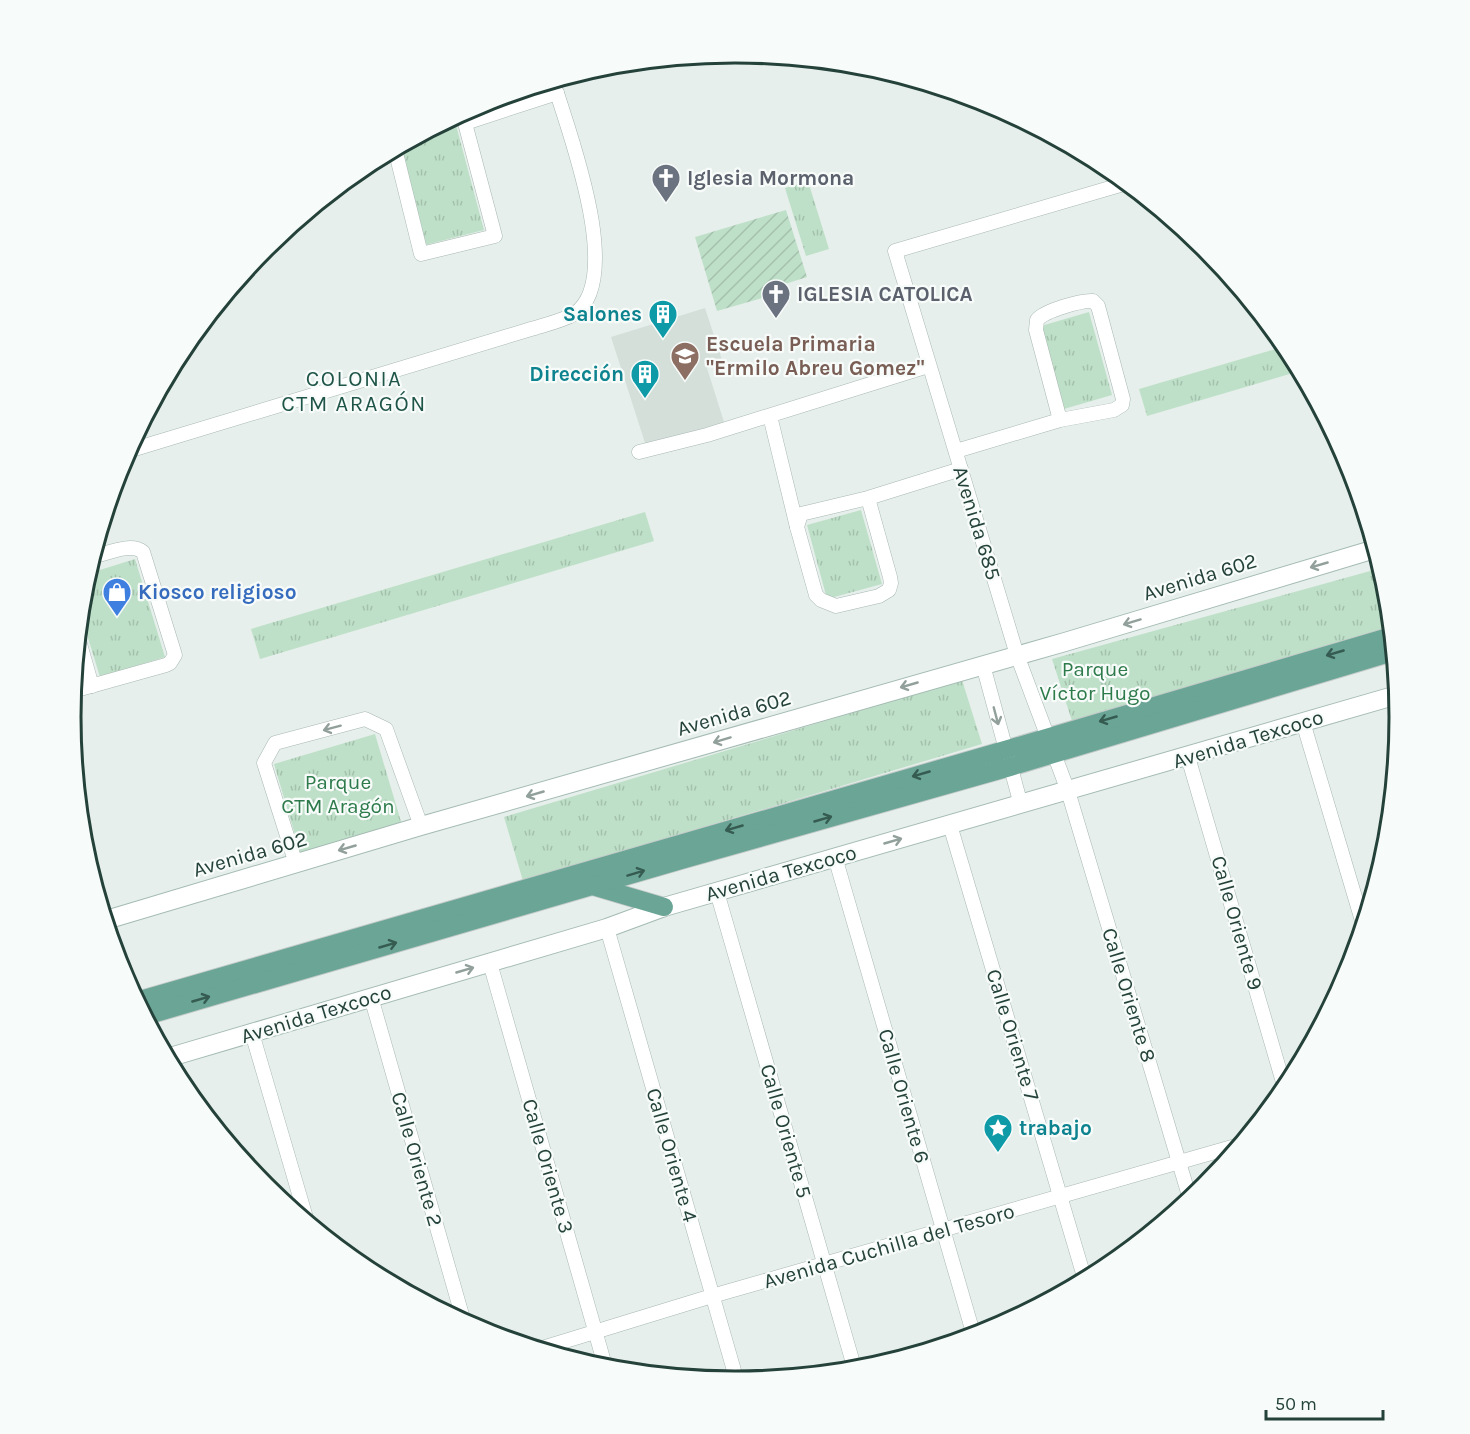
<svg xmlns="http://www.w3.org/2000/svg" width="1470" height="1434" viewBox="0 0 1470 1434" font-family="Karla,sans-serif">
  <defs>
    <pattern id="park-tufts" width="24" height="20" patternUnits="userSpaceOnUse" patternTransform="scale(1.5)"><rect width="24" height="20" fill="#bfe0c8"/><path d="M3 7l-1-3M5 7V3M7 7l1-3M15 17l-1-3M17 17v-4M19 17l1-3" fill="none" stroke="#a4c1ad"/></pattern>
    <pattern id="garden-furrows" width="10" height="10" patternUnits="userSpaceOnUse" patternTransform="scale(1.5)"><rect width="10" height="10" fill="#bfe0c8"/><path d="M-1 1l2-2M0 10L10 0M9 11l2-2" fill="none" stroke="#a4c1ad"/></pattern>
  </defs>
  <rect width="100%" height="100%" fill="#e6efeb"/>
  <path fill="#d4dfda" d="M 705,308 L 723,363 L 707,368 L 724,422 L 646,446 L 611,337 Z"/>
  <g fill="url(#park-tufts)">
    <path d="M 456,125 L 484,230 L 425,245 L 398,147 L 427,132 Z"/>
    <path d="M 808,181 L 829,249 L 806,256 L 785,188 Z"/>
    <path d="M 1089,312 L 1112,395 L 1064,409 L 1041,326 Z"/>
    <path d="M 1286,346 L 1300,371 L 1147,416 L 1139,389 Z"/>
    <path d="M 861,510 L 882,584 L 827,599 L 807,525 Z"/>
    <path d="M 645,512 L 654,541 L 260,659 L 251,629 Z"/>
    <path d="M 135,559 L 165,657 L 100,677 L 81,615 L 83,587 L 87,574 Z"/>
    <path d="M 1381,568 L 1387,588 L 1391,629 L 1072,721 L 1052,659 Z"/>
    <path d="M 962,680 L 982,744 L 523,881 L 504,817 Z"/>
    <path d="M 375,734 L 402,825 L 301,855 L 274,764 Z"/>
  </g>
  <path fill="url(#garden-furrows)" d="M 786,210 L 807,277 L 785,284 L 787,291 L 717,311 L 695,237 Z"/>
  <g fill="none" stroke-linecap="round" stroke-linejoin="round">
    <g stroke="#a8b8b2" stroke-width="15">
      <g id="street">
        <path d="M 465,123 L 557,93"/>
        <path d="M 395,149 L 421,254 L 495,236 L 465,123"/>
        <path d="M 1127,183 L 895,251 L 1017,655 L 1068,791 L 1190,1199"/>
        <path d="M 770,416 L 797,527"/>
        <path d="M 128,451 L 531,329 C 544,325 562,321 574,314 C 624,281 571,138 557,93 L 549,82"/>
        <path d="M 956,451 L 1060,420 L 1114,410 L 1122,405 L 1123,399 L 1098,306 L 1093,301 C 1081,300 1044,311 1037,320 L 1036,330 L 1060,420"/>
        <path d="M 639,452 L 707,435 L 928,366"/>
        <path d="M 868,498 L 890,577 L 891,583 L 889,590 L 879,596 L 836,606 L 821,600 L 816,595 L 797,527 L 801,514 L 868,498 L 961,469"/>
        <path d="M 78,637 L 92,686"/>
        <path d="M 983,665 L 1021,805"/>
        <path d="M 73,691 L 166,665 L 170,663 L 175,655 L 143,552 C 130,542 107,554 92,557"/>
        <path d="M 1303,722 L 1363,924"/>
        <path d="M 1188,757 L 1285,1089"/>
        <path d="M 950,825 L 1085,1280"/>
        <path d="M 835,857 L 974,1336"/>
        <path d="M 296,864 L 264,763 L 275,743 L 365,719 L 386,729 L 421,826"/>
        <path d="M 717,892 L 855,1370"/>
        <path d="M 607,928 L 737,1381"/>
        <path d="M 490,963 L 606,1369"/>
        <path d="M 371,997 L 464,1322"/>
        <path d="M 252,1033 L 307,1221"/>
        <path d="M 539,1349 L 712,1296 L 1239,1145"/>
      </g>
    </g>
    <g stroke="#a4bbb3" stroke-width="20">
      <g id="secondary">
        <path d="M 106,920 L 421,826 L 1065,642 L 1375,549"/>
        <path d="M 167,1058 L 607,928 L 664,907 L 1397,695"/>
      </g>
    </g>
    <g stroke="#c2cac8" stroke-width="20">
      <g id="primary">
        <path d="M 593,886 L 664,907"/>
        <path d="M 137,1001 L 1005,750 L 1392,636"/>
        <path d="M 145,1016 L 681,860 L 1010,767 L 1393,652"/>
      </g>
    </g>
    <use href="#street" stroke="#fff" stroke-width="14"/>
    <use href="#secondary" stroke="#fff" stroke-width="18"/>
    <use href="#primary" stroke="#6aa596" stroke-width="18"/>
  </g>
  <defs><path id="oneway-shaft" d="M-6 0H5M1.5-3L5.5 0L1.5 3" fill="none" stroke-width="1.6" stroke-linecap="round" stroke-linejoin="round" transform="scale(1.5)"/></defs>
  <g stroke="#92a09c">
    <use href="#oneway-shaft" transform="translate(1319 565) rotate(164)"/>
    <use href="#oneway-shaft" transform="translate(1132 622) rotate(163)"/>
    <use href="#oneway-shaft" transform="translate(909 685) rotate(164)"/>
    <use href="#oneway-shaft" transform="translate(996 716) rotate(75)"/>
    <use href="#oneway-shaft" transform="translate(332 728) rotate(165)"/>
    <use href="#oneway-shaft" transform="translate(722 740) rotate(163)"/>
    <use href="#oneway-shaft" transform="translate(535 794) rotate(164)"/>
    <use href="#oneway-shaft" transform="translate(893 841) rotate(-16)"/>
    <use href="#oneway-shaft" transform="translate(347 848) rotate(164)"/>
    <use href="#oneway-shaft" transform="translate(465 970) rotate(-16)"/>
  </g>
  <g stroke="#365b51">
    <use href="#oneway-shaft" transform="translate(1335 653) rotate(164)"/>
    <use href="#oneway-shaft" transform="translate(1108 719) rotate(164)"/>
    <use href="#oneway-shaft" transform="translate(921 774) rotate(164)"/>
    <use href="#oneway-shaft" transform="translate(823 819) rotate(-16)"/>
    <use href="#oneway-shaft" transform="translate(734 828) rotate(164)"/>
    <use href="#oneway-shaft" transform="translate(636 873) rotate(-17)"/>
    <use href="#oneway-shaft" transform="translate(388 945) rotate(-16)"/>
    <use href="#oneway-shaft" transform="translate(201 999) rotate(-16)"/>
  </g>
  <defs>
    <g id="church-pin" transform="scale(1.5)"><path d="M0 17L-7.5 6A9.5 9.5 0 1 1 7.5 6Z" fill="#6b7280" stroke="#f7fbf9"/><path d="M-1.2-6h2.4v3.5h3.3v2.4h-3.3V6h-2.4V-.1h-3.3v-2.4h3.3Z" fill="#fff"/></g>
    <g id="building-pin" transform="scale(1.5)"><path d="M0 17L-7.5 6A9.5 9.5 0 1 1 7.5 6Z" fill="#0f9aa8" stroke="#f7fbf9"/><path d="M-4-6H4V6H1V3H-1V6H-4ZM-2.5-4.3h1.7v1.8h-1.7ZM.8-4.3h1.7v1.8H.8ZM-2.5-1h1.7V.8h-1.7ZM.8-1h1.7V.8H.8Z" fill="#fff"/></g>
    <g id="school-pin" transform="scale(1.5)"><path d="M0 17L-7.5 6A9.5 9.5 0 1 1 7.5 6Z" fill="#8d6e63" stroke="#f7fbf9"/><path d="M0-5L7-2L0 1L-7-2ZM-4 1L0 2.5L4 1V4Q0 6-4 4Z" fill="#fff"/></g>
    <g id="shop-pin" transform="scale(1.5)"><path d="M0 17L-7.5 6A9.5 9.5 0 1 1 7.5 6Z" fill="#3f7fe0" stroke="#f7fbf9"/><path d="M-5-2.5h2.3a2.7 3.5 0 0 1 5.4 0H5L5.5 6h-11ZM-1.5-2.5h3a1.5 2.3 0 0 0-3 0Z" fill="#fff"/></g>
    <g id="sight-pin" transform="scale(1.5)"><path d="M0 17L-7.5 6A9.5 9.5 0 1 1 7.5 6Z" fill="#0f9aa8" stroke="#f7fbf9"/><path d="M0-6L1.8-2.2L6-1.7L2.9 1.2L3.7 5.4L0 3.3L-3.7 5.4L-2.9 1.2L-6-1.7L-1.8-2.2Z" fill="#fff"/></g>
  </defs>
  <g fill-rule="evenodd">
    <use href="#church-pin" x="666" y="178"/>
    <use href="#church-pin" x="776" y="294"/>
    <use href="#building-pin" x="663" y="314"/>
    <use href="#school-pin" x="685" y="356"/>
    <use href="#building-pin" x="645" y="374"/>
    <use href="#shop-pin" x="117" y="592"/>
    <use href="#sight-pin" x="998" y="1128"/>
  </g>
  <g text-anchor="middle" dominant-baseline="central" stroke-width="4.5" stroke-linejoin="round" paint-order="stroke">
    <g font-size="21" font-weight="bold" fill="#5b616d" stroke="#f7fbf9" text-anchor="start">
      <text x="687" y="178">Iglesia Mormona</text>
      <text x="797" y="294">IGLESIA CATOLICA</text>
    </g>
    <g font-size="21" font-weight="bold" fill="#0d838f" stroke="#f7fbf9" text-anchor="end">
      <text x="642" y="314">Salones</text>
      <text x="624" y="374">Dirección</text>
      <text x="1019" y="1128" text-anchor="start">trabajo</text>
    </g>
    <g font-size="21" font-weight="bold" fill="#785e54" stroke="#f7fbf9" text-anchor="start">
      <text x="706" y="344">Escuela Primaria<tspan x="706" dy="24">"Ermilo Abreu Gomez"</tspan></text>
    </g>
    <g font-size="21" fill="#24423a" stroke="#f7fbf9">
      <text transform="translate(977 523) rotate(73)">Avenida 685</text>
      <text transform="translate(1200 577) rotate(-17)">Avenida 602</text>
      <text transform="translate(734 713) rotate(-16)">Avenida 602</text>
      <text transform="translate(1248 739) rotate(-17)">Avenida Texcoco</text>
      <text transform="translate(250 854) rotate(-16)">Avenida 602</text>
      <text transform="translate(781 873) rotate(-16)">Avenida Texcoco</text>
      <text transform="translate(1237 923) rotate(74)">Calle Oriente 9</text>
      <text transform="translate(1129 995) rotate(73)">Calle Oriente 8</text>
      <text transform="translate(316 1014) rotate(-17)">Avenida Texcoco</text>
      <text transform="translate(1013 1035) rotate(73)">Calle Oriente 7</text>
      <text transform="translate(904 1096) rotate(74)">Calle Oriente 6</text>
      <text transform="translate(786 1131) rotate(74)">Calle Oriente 5</text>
      <text transform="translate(672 1155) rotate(74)">Calle Oriente 4</text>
      <text transform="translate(417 1159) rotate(74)">Calle Oriente 2</text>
      <text transform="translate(548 1166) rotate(74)">Calle Oriente 3</text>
      <text transform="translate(889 1246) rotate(-16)">Avenida Cuchilla del Tesoro</text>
    </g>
    <g font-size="21" font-weight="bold" fill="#366cbe" stroke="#f7fbf9" text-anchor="start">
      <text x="138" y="592">Kiosco religioso</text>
    </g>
    <g font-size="21" fill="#2d7a4b" stroke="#f7fbf9">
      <text x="1095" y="669">Parque<tspan x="1095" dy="24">Víctor Hugo</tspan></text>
      <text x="338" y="782">Parque<tspan x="338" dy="24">CTM Aragón</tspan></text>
    </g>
    <g font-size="22" letter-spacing="1.5" fill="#1f5548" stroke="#f7fbf9">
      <text x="354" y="379">COLONIA<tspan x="354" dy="25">CTM ARAGÓN</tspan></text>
    </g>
  </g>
  <path d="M0 0H1470V1434H0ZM81 717a654 654 0 1 1 1308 0a654 654 0 1 1-1308 0Z" fill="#f7fbf9" fill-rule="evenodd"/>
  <path fill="none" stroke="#24423a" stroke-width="3" d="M81 717a654 654 0 1 1 1308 0a654 654 0 1 1-1308 0Z"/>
  <path d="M1266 1410v9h117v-9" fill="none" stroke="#24423a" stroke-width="3"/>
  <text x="1275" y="1410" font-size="18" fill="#24423a" stroke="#f7fbf9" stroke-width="4.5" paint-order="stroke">50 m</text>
</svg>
